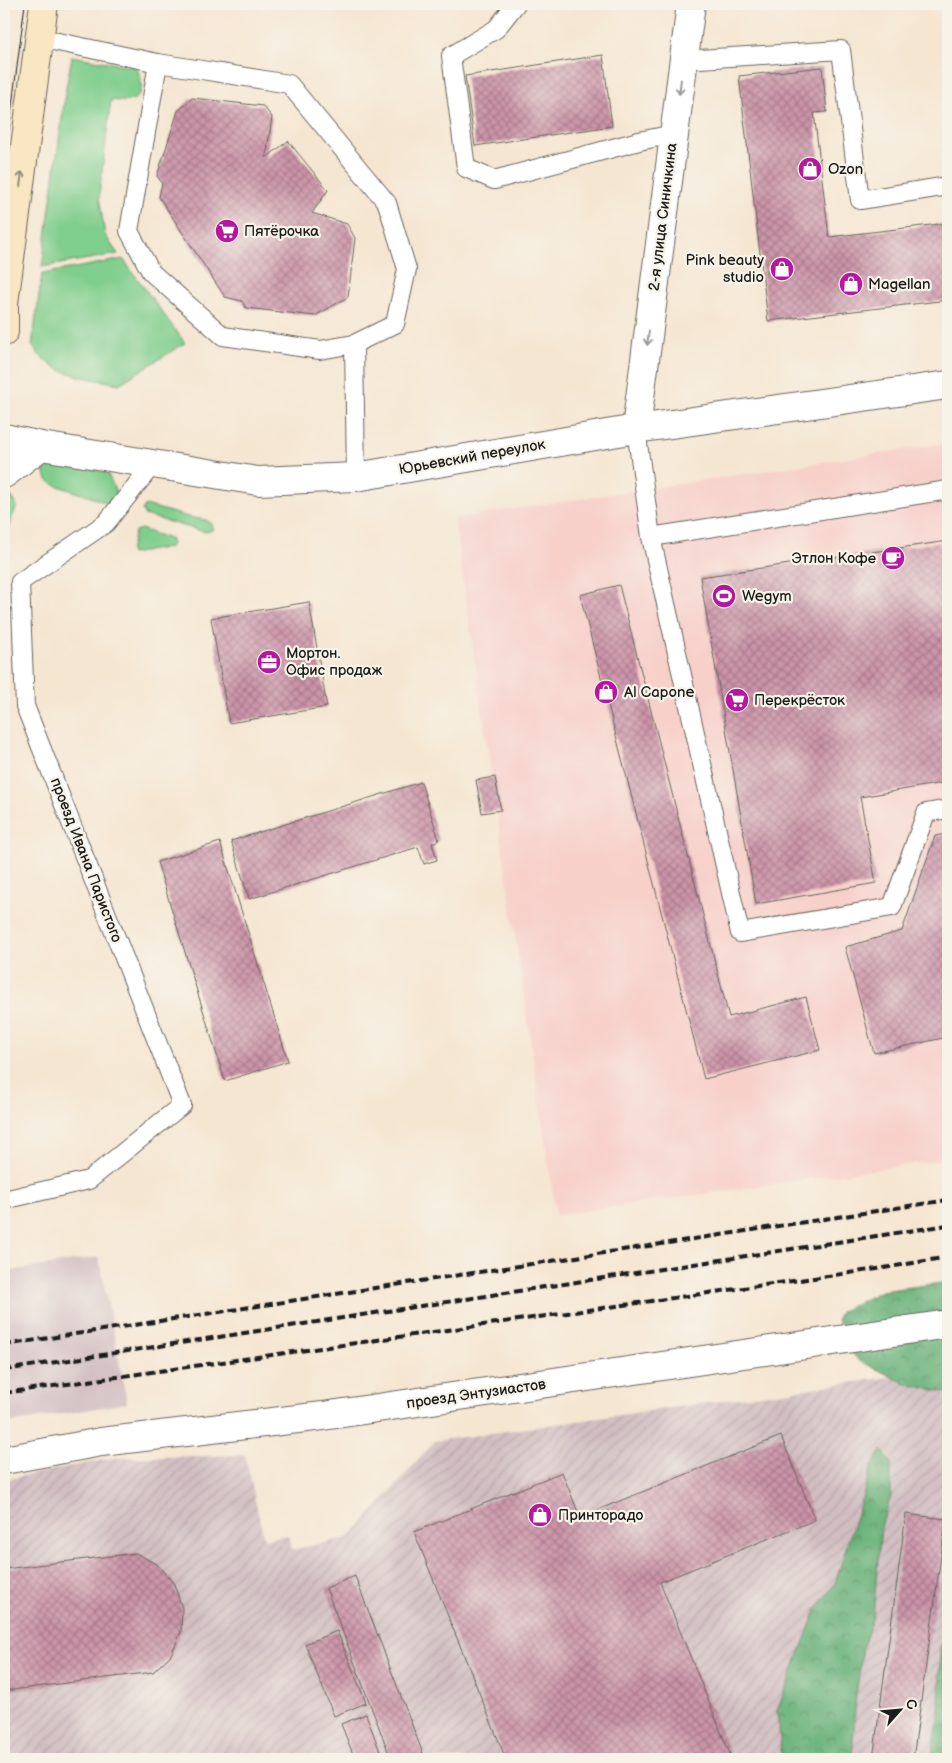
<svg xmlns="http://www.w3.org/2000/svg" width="952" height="1763" viewBox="0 0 952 1763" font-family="'Balsamiq Sans',sans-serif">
  <defs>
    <pattern id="industrial-furrows" width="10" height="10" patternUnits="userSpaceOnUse" patternTransform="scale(1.25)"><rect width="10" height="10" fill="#d2bec2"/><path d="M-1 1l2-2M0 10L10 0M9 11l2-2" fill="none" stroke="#b4a3a6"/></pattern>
    <pattern id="forest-crowns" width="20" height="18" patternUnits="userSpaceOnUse" patternTransform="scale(1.25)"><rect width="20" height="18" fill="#68b178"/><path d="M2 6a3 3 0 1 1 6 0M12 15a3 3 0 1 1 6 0" fill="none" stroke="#558f62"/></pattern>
    <pattern id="building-cross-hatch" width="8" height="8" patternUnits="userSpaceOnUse" patternTransform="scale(1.25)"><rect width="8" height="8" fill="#cc94a9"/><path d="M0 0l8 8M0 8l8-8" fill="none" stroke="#a57889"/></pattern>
  </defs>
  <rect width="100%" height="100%" fill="#f7f3e8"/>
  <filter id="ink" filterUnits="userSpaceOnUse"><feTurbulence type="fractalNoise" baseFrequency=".02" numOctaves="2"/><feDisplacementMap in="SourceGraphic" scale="10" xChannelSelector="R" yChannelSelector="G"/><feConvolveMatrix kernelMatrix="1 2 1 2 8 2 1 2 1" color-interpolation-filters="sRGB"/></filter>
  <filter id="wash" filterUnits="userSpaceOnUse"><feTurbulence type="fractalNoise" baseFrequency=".0096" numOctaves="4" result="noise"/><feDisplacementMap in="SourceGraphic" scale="20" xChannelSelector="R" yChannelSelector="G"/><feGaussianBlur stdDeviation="1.12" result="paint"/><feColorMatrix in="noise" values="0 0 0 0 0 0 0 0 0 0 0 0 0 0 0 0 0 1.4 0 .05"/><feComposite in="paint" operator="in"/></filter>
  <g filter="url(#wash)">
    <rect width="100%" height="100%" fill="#f5e6d2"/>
    <path fill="#f7d0ca" d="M 948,443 L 948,1159 L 556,1215 L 454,518 Z"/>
    <path fill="url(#industrial-furrows)" d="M 948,1369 L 948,1759 L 4,1759 L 4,1480 L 112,1458 L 245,1455 L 264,1539 L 288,1535 L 292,1550 L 350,1537 L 435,1441 Z"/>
    <path fill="#d2bec2" d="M 99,1257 L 127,1403 L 4,1424 L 4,1272 Z"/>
    <g fill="#80ce8d" stroke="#4e7554">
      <path d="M 72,56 L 135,67 C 144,77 145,99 128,101 C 122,102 116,100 111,100 L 99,196 L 105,235 L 118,254 L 42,267 L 66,88 Z"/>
      <path d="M 123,259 L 185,343 L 119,384 C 86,377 50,376 32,345 L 42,274 Z"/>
      <path d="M 65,460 L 77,463 L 108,474 L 116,492 L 114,501 L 108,503 L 55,485 L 47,480 L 43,467 L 44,463 Z"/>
      <path d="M 5,494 L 12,497 L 17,506 L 4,537 Z"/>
      <path d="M 146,505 L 188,517 L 206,520 L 212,524 L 212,530 L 206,532 L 144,515 L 142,510 Z"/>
      <path d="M 141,529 L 170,539 L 172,544 L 170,547 L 131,554 L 130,551 L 135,531 Z"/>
    </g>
    <g fill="url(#forest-crowns)" stroke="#42664a">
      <path d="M 948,1282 L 948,1393 L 907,1384 L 858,1360 L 846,1346 L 837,1320 L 840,1312 L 881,1291 Z"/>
      <path d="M 882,1450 L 891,1464 L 891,1496 L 881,1527 L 873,1616 L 863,1647 L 856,1695 L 852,1759 L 782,1759 L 777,1711 L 816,1610 L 835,1583 L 872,1466 Z"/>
      <path d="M 948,1619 L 948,1759 L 931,1759 L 939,1718 L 940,1649 Z"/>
    </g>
    <g id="blocks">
      <g fill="url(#building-cross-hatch)">
        <path d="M 603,55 L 612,126 L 475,146 L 465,76 Z"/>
        <path d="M 822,67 L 827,112 L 814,113 L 829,237 L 948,223 L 948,300 L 768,321 L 739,76 Z"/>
        <path d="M 192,98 L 263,106 L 272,117 L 266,158 L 288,141 L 328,190 L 312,213 L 347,224 L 355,238 L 348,297 L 315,316 L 246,308 L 242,301 L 225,297 L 159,197 L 162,183 L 157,176 L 178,111 Z"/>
        <path d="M 948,541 L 948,782 L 860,797 L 876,883 L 756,904 L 700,577 Z"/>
        <path d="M 619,585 L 729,1017 L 806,997 L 820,1050 L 704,1079 L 580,595 Z"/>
        <path d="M 309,602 L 327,707 L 229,723 L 211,618 Z"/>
        <path d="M 495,777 L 501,810 L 482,813 L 476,780 Z"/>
        <path d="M 421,782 L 439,840 L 432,843 L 437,860 L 424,864 L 418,847 L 249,899 L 231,841 Z"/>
        <path d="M 948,834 L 948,1037 L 874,1053 L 845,947 L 902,931 L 935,836 Z"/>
        <path d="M 220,842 L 288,1061 L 225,1081 L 157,862 Z"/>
        <path d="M 781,1436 L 815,1520 L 660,1582 L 732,1759 L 506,1759 L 414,1532 L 562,1472 L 580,1517 Z"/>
        <path d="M 906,1514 L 946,1519 L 913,1759 L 873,1759 Z"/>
        <path d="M 136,1553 L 158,1565 L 174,1584 L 182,1608 L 181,1632 L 171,1655 L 153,1672 L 4,1691 L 4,1569 Z"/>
        <path d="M 355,1576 L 425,1759 L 391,1759 L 326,1588 Z"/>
        <path d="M 337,1631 L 366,1703 L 334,1716 L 305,1644 Z"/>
        <path d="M 366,1714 L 382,1757 L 375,1759 L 355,1759 L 341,1724 Z"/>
      </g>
    </g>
  </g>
  <g filter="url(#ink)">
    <use href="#blocks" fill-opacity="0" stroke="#68635c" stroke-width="1"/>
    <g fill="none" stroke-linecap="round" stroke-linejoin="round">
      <g stroke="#68635c" stroke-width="20">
        <g id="service">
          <path d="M 516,4 L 496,29 L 451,56 L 466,168 L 494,180 L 639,141 L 674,134"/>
          <path d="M 39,38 L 158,63 L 289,84 L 387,203 L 407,269 L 395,324 L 354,344 L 356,477"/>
          <path d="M 684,60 L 841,50 L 860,200 L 948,186"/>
          <path d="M 158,63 L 129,231 L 151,272 L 223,336 L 320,350 L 354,344"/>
          <path d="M 636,429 L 651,537 L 740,933 L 892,907 L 926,813 L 948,809"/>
          <path d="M 651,537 L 948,490"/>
          <path d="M 4,1200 L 89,1180 L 182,1105 L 25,706 L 20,582 L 106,523 L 154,463"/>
        </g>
      </g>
      <g stroke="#68635c" stroke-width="30">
        <g id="minor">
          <path d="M 636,429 L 691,4"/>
          <path d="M 4,1460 L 101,1442 L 323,1416 L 948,1324"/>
        </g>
      </g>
      <g stroke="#68635c" stroke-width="30">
        <g id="tertiary">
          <path d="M 4,438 L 41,446 L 258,481 L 356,477 L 636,429 L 948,385"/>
          <path d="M 4,474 L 41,446"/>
        </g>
      </g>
      <g stroke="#68635c" stroke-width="30">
        <path id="secondary" d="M 4,332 L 4,303 L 44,4"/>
      </g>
      <use href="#service" stroke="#fff" stroke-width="18"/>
      <use href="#minor" stroke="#fff" stroke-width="28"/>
      <use href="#tertiary" stroke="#fff" stroke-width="28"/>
      <use href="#secondary" stroke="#f9e7c3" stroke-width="28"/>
      <g stroke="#1c1c1c" stroke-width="1">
        <path d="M 4,52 L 10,4"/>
        <path d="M 4,168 L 25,4"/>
      </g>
      <g stroke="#1c1c1c" stroke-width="4" stroke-dasharray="8 4" stroke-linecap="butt">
        <path d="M 4,1345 L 948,1200"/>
        <path d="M 4,1370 L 948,1225"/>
        <path d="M 4,1393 L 884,1268 L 948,1257"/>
      </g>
    </g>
    <defs><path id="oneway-shaft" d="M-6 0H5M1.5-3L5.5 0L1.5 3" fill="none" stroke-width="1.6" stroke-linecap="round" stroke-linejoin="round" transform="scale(1.25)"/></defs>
    <g stroke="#999">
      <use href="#oneway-shaft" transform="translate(680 87) rotate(97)"/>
      <use href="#oneway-shaft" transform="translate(648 338) rotate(97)"/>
    </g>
    <use stroke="#968c78" href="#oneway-shaft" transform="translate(21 179) rotate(-83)"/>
  </g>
  <defs>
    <g id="shop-disc" transform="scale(1.25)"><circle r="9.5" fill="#b5179e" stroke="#f7f3e8"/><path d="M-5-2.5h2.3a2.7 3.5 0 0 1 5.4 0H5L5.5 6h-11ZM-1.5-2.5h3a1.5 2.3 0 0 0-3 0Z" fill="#fff"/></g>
    <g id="supermarket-disc" transform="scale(1.25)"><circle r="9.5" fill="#b5179e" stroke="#f7f3e8"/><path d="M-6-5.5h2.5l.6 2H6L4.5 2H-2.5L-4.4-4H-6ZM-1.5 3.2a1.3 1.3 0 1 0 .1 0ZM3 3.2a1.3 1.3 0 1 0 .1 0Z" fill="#fff"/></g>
    <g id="cafe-disc" transform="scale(1.25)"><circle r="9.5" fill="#b5179e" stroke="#f7f3e8"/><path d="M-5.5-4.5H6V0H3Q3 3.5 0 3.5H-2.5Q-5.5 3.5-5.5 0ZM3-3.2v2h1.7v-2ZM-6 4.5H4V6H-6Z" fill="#fff"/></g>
    <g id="stadium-disc" transform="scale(1.25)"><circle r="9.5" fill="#b5179e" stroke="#f7f3e8"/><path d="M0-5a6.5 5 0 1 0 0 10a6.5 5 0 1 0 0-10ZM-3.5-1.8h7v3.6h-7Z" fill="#fff"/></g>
    <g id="office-disc" transform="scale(1.25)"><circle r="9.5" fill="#b5179e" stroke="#f7f3e8"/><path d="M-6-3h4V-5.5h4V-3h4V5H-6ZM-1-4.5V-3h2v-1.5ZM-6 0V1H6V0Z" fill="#fff"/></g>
  </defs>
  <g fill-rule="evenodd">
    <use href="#shop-disc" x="810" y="169"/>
    <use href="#supermarket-disc" x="227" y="231"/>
    <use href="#shop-disc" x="782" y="269"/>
    <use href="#shop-disc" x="851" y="284"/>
    <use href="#cafe-disc" x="893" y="558"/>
    <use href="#stadium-disc" x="724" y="596"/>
    <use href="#office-disc" x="269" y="662"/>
    <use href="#shop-disc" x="606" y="692"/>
    <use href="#supermarket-disc" x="737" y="700"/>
    <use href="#shop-disc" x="540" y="1515"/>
  </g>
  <g text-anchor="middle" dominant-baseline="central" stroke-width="4.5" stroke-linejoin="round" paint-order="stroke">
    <g font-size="15" fill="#1c1c1c" stroke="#f7f3e8" text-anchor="start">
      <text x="828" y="169">Ozon</text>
      <text x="244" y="231">Пятёрочка</text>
      <text x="764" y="260" text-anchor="end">Pink beauty<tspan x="764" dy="17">studio</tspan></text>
      <text x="868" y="284">Magellan</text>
      <text x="876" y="558" text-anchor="end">Этлон Кофе</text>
      <text x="742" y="596">Wegym</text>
      <text x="286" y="653">Мортон.<tspan x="286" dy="17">Офис продаж</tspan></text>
      <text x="624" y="692">Al Capone</text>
      <text x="754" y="700">Перекрёсток</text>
      <text x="558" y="1515">Принторадо</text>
    </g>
    <g font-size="15" fill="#1c1c1c" stroke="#f7f3e8">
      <text transform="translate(663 217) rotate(-83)">2-я улица Синичкина</text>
      <text transform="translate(472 457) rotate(-10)">Юрьевский переулок</text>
      <text transform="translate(86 860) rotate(69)">проезд Ивана Паристого</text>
      <text transform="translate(476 1394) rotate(-8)">проезд Энтузиастов</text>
    </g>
  </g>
  <rect width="952" height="1763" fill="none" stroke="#f7f3e8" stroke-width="20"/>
  <g transform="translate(900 1710) rotate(63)" stroke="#f7f3e8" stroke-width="4" paint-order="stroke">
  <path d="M0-4L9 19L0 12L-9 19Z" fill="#1c1c1c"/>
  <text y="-8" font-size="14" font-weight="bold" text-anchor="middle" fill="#1c1c1c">С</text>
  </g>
</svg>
